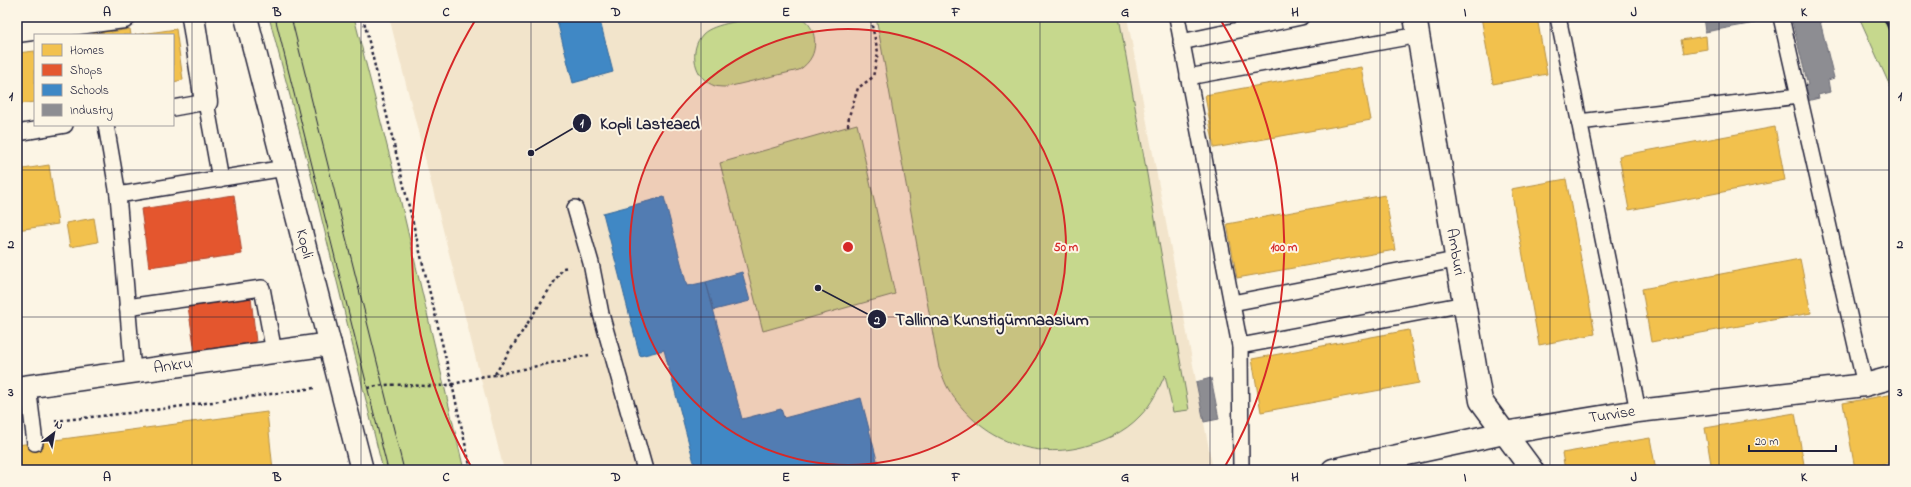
<svg xmlns="http://www.w3.org/2000/svg" width="1911" height="487" viewBox="0 0 1911 487" font-family="'Indie Flower',sans-serif">
  <rect width="100%" height="100%" fill="#fcf5e5"/>
  <filter id="ink" filterUnits="userSpaceOnUse"><feTurbulence type="fractalNoise" baseFrequency=".025" numOctaves="2"/><feDisplacementMap in="SourceGraphic" scale="8" xChannelSelector="R" yChannelSelector="G"/><feConvolveMatrix kernelMatrix="1 2 1 2 8 2 1 2 1" color-interpolation-filters="sRGB"/></filter>
  <g filter="url(#ink)">
    <path fill="#f2e4cb" d="M 389,17 L 1127,17 L 1212,465 L 1190,470 L 504,470 Z"/>
    <g fill="#c6d88d" stroke="#747d64">
      <path d="M 269,17 L 354,17 L 394,173 L 464,470 L 383,470 L 310,171 Z"/>
      <path d="M 762,17 C 771,17 792,14 800,18 C 814,23 818,43 812,56 C 809,62 805,66 799,70 L 727,87 C 723,87 719,87 715,86 C 694,79 688,50 703,34 C 714,23 747,20 762,17 Z"/>
      <path d="M 876,17 L 1119,17 L 1189,410 L 1173,412 L 1165,375 C 1158,390 1152,404 1140,416 C 1124,433 1104,441 1082,447 C 1029,460 978,437 949,390 C 945,384 943,376 939,368 Z"/>
      <path d="M 1859,17 L 1894,17 L 1894,95 Z"/>
      <path d="M 857,124 L 895,294 L 763,331 L 720,163 Z"/>
    </g>
    <g fill="#f2c14e" stroke="#b49148">
      <path d="M 1481,17 L 1537,17 L 1547,74 L 1493,84 Z"/>
      <path d="M 111,28 L 111,32 L 130,29 L 131,35 L 93,35 L 92,30 Z"/>
      <path d="M 176,29 L 183,80 L 173,82 L 173,35 L 135,35 Z"/>
      <path d="M 1706,36 L 1707,49 L 1684,53 L 1681,40 Z"/>
      <path d="M 35,51 L 35,102 L 17,104 L 17,53 Z"/>
      <path d="M 1361,67 L 1371,120 L 1214,148 L 1205,95 Z"/>
      <path d="M 1775,127 L 1785,180 L 1629,210 L 1619,156 Z"/>
      <path d="M 49,165 L 58,224 L 17,230 L 17,170 Z"/>
      <path d="M 1566,179 L 1595,334 L 1539,345 L 1511,189 Z"/>
      <path d="M 1385,195 L 1395,250 L 1237,278 L 1227,224 Z"/>
      <path d="M 94,218 L 98,242 L 70,247 L 66,223 Z"/>
      <path d="M 1800,259 L 1811,313 L 1651,342 L 1642,289 Z"/>
      <path d="M 1409,330 L 1419,383 L 1261,412 L 1252,359 Z"/>
      <path d="M 1894,394 L 1894,462 L 1855,469 L 1843,403 Z"/>
      <path d="M 267,412 L 273,470 L 17,470 L 17,445 Z"/>
      <path d="M 1795,413 L 1805,470 L 1712,470 L 1705,428 Z"/>
      <path d="M 1650,438 L 1656,470 L 1565,470 L 1562,453 Z"/>
    </g>
    <g fill="#e4572e" stroke="#aa4732">
      <path d="M 234,195 L 242,254 L 149,267 L 141,209 Z"/>
      <path d="M 251,298 L 256,342 L 195,351 L 188,307 Z"/>
    </g>
    <g fill="#3f88c5" stroke="#36699c">
      <path d="M 556,17 L 599,17 L 613,72 L 573,83 Z"/>
      <path d="M 664,197 L 687,286 L 706,282 L 742,419 L 781,409 L 784,418 L 861,398 L 878,464 L 855,470 L 696,470 L 664,350 L 640,356 L 603,213 Z"/>
      <path d="M 742,272 L 750,301 L 714,310 L 706,282 Z"/>
    </g>
    <g fill="#8d8d92" stroke="#6d6d78">
      <path d="M 1703,17 L 1754,17 L 1755,23 L 1705,32 Z"/>
      <path d="M 1791,17 L 1819,17 L 1834,78 L 1828,80 L 1830,92 L 1818,95 L 1819,98 L 1807,101 L 1803,86 L 1808,85 Z"/>
      <path d="M 1211,378 L 1219,419 L 1204,422 L 1196,382 Z"/>
    </g>
    <g fill="none" stroke-linecap="round" stroke-linejoin="round">
      <g stroke="#22223b" stroke-width="18">
        <g id="lane">
          <path d="M 1177,17 L 1240,346 L 1241,470"/>
          <path d="M 1558,17 L 1638,411"/>
          <path d="M 1781,17 L 1865,385"/>
          <path d="M 1181,42 L 1301,17"/>
          <path d="M 1188,77 L 1419,35"/>
          <path d="M 173,108 L 206,102 L 220,179"/>
          <path d="M 1579,122 L 1799,96"/>
          <path d="M 106,125 L 118,195 L 285,168"/>
          <path d="M 17,133 L 65,125"/>
          <path d="M 118,195 L 133,372"/>
          <path d="M 575,208 L 591,263 L 601,314 L 645,470"/>
          <path d="M 1232,303 L 1455,260"/>
          <path d="M 127,307 L 262,288 L 274,352"/>
          <path d="M 1240,346 L 1465,304"/>
          <path d="M 28,386 L 35,443"/>
        </g>
      </g>
      <g stroke="#22223b" stroke-width="25">
        <g id="street">
          <path d="M 193,17 L 206,102"/>
          <path d="M 1415,17 L 1481,401 L 1532,470"/>
          <path d="M 17,31 L 124,17"/>
          <path d="M 17,388 L 330,344"/>
          <path d="M 1333,470 L 1504,433 L 1638,411 L 1865,385 L 1894,377"/>
        </g>
      </g>
      <g stroke="#22223b" stroke-width="25">
        <path id="secondary" d="M 246,17 L 362,470"/>
      </g>
      <g stroke="#22223b" stroke-width="2.5" stroke-dasharray="3 3" stroke-linecap="butt">
        <path d="M 363,17 L 452,384 L 471,470"/>
        <path d="M 848,126 L 849,116 L 858,88 L 873,77 L 878,52 L 870,17"/>
        <path d="M 495,374 L 563,268 L 569,267"/>
        <path d="M 368,388 C 396,380 424,390 453,384 C 469,381 477,376 495,375 L 589,355"/>
        <path d="M 55,421 L 147,411 L 314,388"/>
      </g>
      <use href="#lane" stroke="#fcf5e5" stroke-width="15"/>
      <use href="#street" stroke="#fcf5e5" stroke-width="22"/>
      <use href="#secondary" stroke="#fcf5e5" stroke-width="22"/>
      <g stroke="#22223b" stroke-width="1">
        <path d="M 275,17 L 388,470"/>
        <path d="M 291,17 L 404,470"/>
      </g>
      <path stroke="#22223b" stroke-width="3" d="M 1884,17 L 1894,40"/>
    </g>
  </g>
  <path fill="none" stroke="#22223b" stroke-width="1" stroke-opacity="0.55" d="M 192,17 L 192,470M 361,17 L 361,470M 531,17 L 531,470M 701,17 L 701,470M 871,17 L 871,470M 1040,17 L 1040,470M 1210,17 L 1210,470M 1380,17 L 1380,470M 1550,17 L 1550,470M 1719,17 L 1719,470M 17,170 L 1894,170M 17,317 L 1894,317"/>
  <circle cx="848" cy="247" r="218" fill="#d62828" fill-opacity=".12"/>
  <g fill="none" stroke="#d62828" stroke-width="2">
    <circle cx="848" cy="247" r="218"/>
    <path d="M472 468A436 436 0 0 1 476 19M1220 19A436 436 0 0 1 1224 468"/>
  </g>
  <g text-anchor="middle" dominant-baseline="central" stroke-width="4" stroke-linejoin="round" paint-order="stroke">
    <g font-size="16" fill="#22223b" stroke="#fcf5e5">
      <text transform="translate(304 244) rotate(76)">Kopli</text>
      <text transform="translate(1455 252) rotate(80)">Amburi</text>
      <text transform="translate(173 366) rotate(-8)">Ankru</text>
      <text transform="translate(1612 415) rotate(-9)">Turvise</text>
    </g>
  </g>
  <circle cx="848" cy="247" r="6" fill="#d62828" stroke="#fcf5e5" stroke-width="2"/>
  <g font-size="12" text-anchor="middle" font-weight="bold" fill="#d62828" stroke="#fcf5e5" stroke-width="4" stroke-linejoin="round" paint-order="stroke">
    <text x="1066" y="251">50 m</text>
    <text x="1284" y="251">100 m</text>
  </g>
  <path fill="none" stroke="#22223b" stroke-width="1.5" d="M531 153L582 123M818 288L877 319"/>
  <g fill="#22223b" stroke="#fcf5e5" stroke-width="1.5">
    <circle cx="531" cy="153" r="4"/>
    <circle cx="818" cy="288" r="4"/>
    <circle cx="582" cy="123" r="10"/>
    <circle cx="877" cy="319" r="10"/>
  </g>
  <g font-size="12" text-anchor="middle" font-weight="bold" fill="#fff">
    <text x="582" y="127">1</text>
    <text x="877" y="324">2</text>
  </g>
  <g font-size="17" text-anchor="middle" font-weight="bold" fill="#22223b" stroke="#fcf5e5" stroke-width="4" stroke-linejoin="round" paint-order="stroke">
    <text x="650" y="129">Kopli Lasteaed</text>
    <text x="992" y="325">Tallinna Kunstigümnaasium</text>
  </g>
  <rect width="1911" height="487" fill="none" stroke="#fcf5e5" stroke-width="44"/>
  <rect x="34" y="34" width="140" height="92" fill="#fcf5e5" stroke="#a5a1a1"/>
  <rect x="42" y="44" width="20" height="12" fill="#f2c14e" stroke="#a5a1a1"/>
  <text x="70" y="54" font-size="12" fill="#22223b">Homes</text>
  <rect x="42" y="64" width="20" height="12" fill="#e4572e" stroke="#a5a1a1"/>
  <text x="70" y="74" font-size="12" fill="#22223b">Shops</text>
  <rect x="42" y="84" width="20" height="12" fill="#3f88c5" stroke="#a5a1a1"/>
  <text x="70" y="94" font-size="12" fill="#22223b">Schools</text>
  <rect x="42" y="104" width="20" height="12" fill="#8d8d92" stroke="#a5a1a1"/>
  <text x="70" y="114" font-size="12" fill="#22223b">Industry</text>
  <g transform="translate(54 433) rotate(31)" stroke="#fcf5e5" stroke-width="3" paint-order="stroke">
  <path d="M0-3L7 15L0 10L-7 15Z" fill="#22223b"/>
  <text y="-6" font-size="11" font-weight="bold" text-anchor="middle" fill="#22223b">N</text>
  </g>
  <path d="M1749 445v6h87v-6" fill="none" stroke="#22223b" stroke-width="2"/>
  <text x="1755" y="445" font-size="12" fill="#22223b" stroke="#fcf5e5" stroke-width="3" paint-order="stroke">20 m</text>
  <rect x="22" y="22" width="1867" height="443" fill="none" stroke="#22223b" stroke-width="1.5"/>
  <g font-size="13" text-anchor="middle" font-weight="bold" fill="#22223b">
    <text x="107" y="16">A</text>
    <text x="277" y="16">B</text>
    <text x="446" y="16">C</text>
    <text x="616" y="16">D</text>
    <text x="786" y="16">E</text>
    <text x="956" y="16">F</text>
    <text x="1125" y="16">G</text>
    <text x="1295" y="16">H</text>
    <text x="1465" y="16">I</text>
    <text x="1634" y="16">J</text>
    <text x="1804" y="16">K</text>
    <text x="11" y="100">1</text>
    <text x="1900" y="100">1</text>
    <text x="11" y="248">2</text>
    <text x="1900" y="248">2</text>
    <text x="11" y="396">3</text>
    <text x="1900" y="396">3</text>
    <text x="107" y="481">A</text>
    <text x="277" y="481">B</text>
    <text x="446" y="481">C</text>
    <text x="616" y="481">D</text>
    <text x="786" y="481">E</text>
    <text x="956" y="481">F</text>
    <text x="1125" y="481">G</text>
    <text x="1295" y="481">H</text>
    <text x="1465" y="481">I</text>
    <text x="1634" y="481">J</text>
    <text x="1804" y="481">K</text>
  </g>
</svg>
